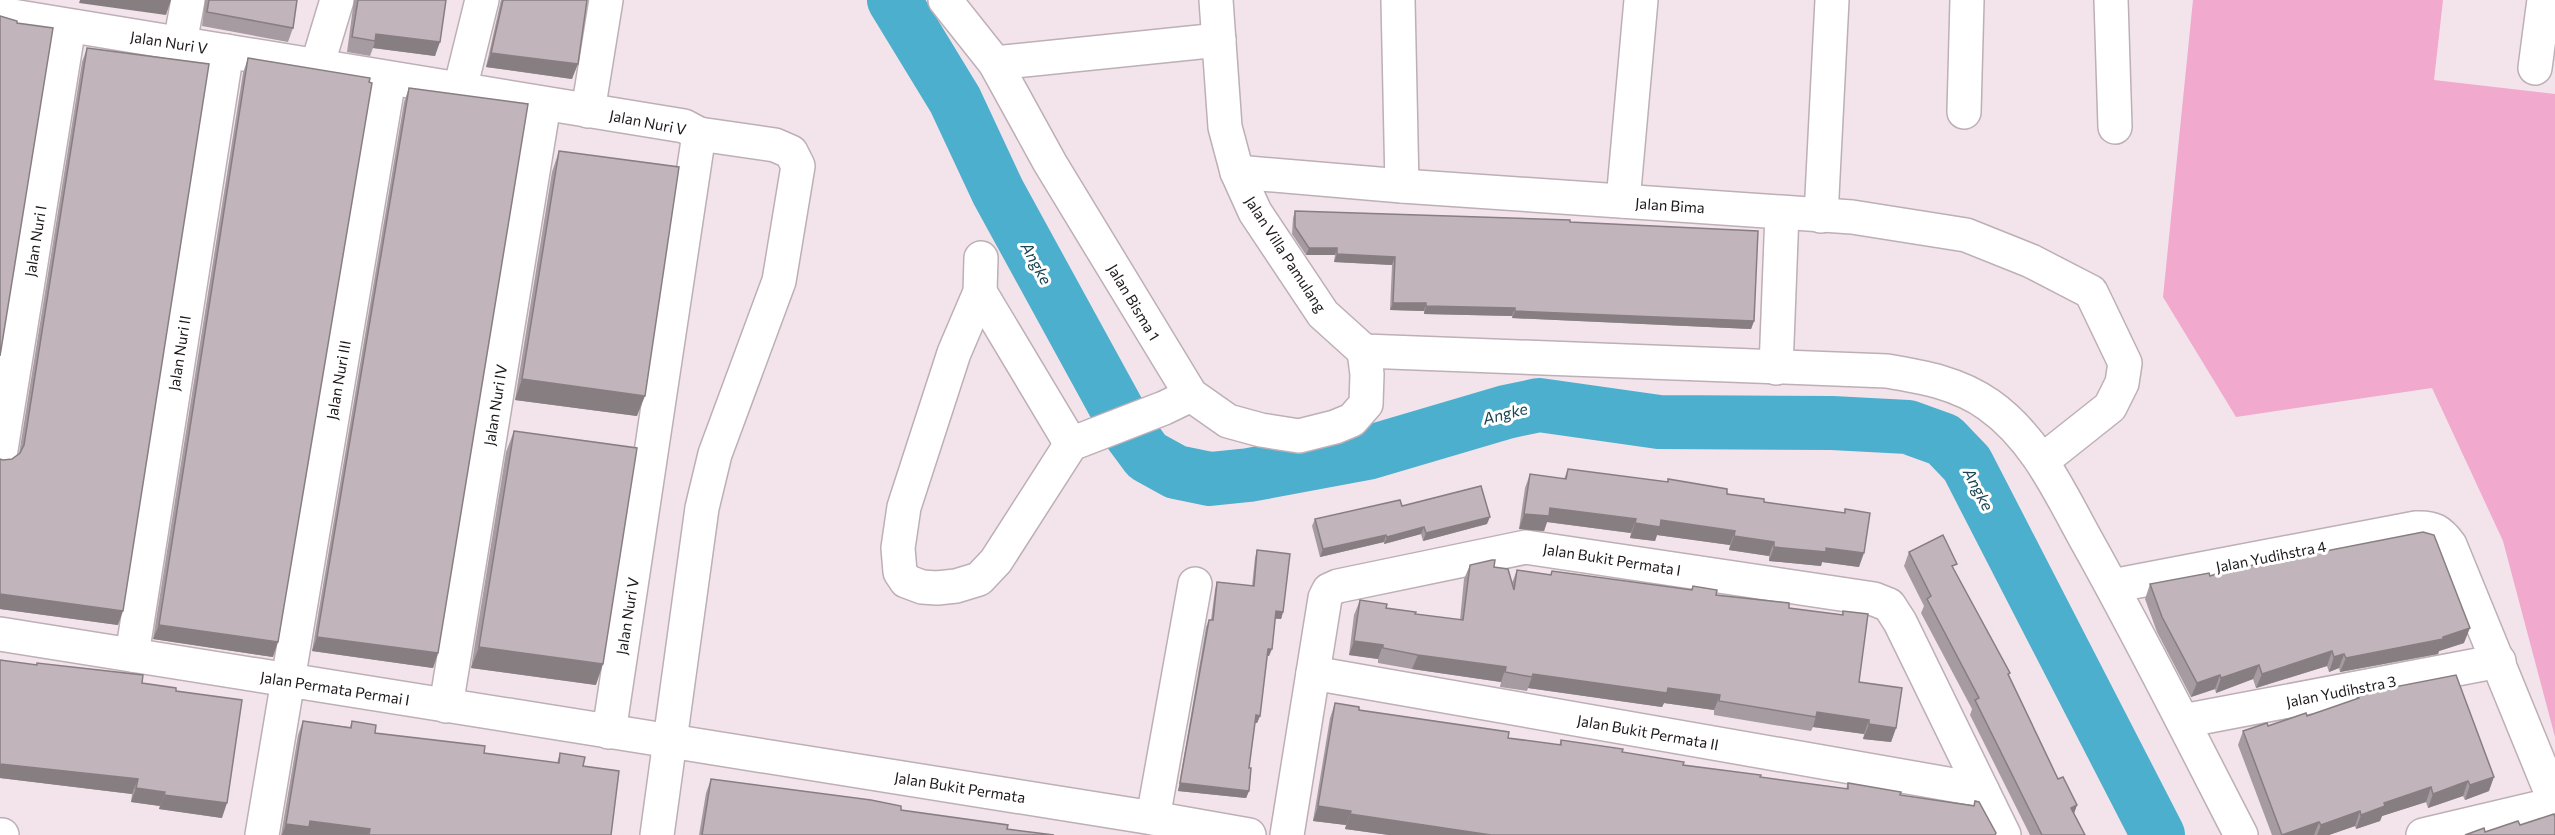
<svg xmlns="http://www.w3.org/2000/svg" width="2555" height="835" viewBox="0 0 2555 835" font-family="Commissioner,sans-serif">
  <rect width="100%" height="100%" fill="#f3e4eb"/>
  <path fill="#f1a9ce" d="M 2193,0 L 2443,0 L 2434,80 L 2555,94 L 2555,737 L 2503,541 L 2432,388 L 2236,417 L 2163,297 Z"/>
  <g fill="none" stroke-linecap="round" stroke-linejoin="round">
    <path stroke="#4cafcd" stroke-width="54" d="M 894,0 L 955,100 L 998,192 L 1130,433 L 1147,456 L 1176,472 L 1210,479 L 1249,475 L 1367,453 L 1506,412 L 1539,405 L 1659,422 L 1832,423 L 1908,427 L 1944,440 L 1967,464 L 2158,835"/>
    <g stroke="#bdafb6" stroke-width="36">
      <g id="minor">
        <path d="M 945,0 L 995,63 L 1050,163 L 1191,395 L 1228,421 L 1261,430 L 1299,436 L 1335,427 L 1352,420 L 1366,404 L 1367,374 L 1364,351"/>
        <path d="M 1216,0 L 1225,127 L 1237,172 L 1255,212 L 1323,314 L 1364,351"/>
        <path d="M 1398,0 L 1402,186"/>
        <path d="M 2111,0 L 2115,127"/>
        <path d="M 0,14 L 684,126 L 699,134 L 609,732"/>
        <path d="M 180,43 L 188,0"/>
        <path d="M 995,63 L 1219,40"/>
        <path d="M 317,66 L 337,0"/>
        <path d="M 2535,68 L 2544,0"/>
        <path d="M 460,89 L 482,0"/>
        <path d="M 588,111 L 606,0"/>
        <path d="M 1964,112 L 1967,0"/>
        <path d="M 1237,172 L 1402,186 L 1852,217 L 1966,235 L 2031,261 L 2091,292 L 2125,363 L 2122,383 L 2110,407 L 2042,461"/>
        <path d="M 1623,201 L 1641,0"/>
        <path d="M 1821,216 L 1832,0"/>
        <path d="M 981,258 L 980,292 L 954,353 L 904,507 L 898,548 L 900,572 L 906,581 L 922,587 L 937,588 L 956,586 L 979,579 L 996,561 L 1071,444 L 1164,408 L 1191,395"/>
        <path d="M 980,292 L 1071,444"/>
        <path d="M 1364,351 L 1887,371 C 1923,377 1958,383 1989,405 C 2037,439 2061,495 2089,545 C 2142,640 2191,738 2241,835"/>
        <path d="M 1776,368 L 1782,213"/>
        <path d="M 0,456 L 69,26"/>
        <path d="M 2112,586 L 2416,528 C 2433,527 2440,531 2450,545 L 2555,802"/>
        <path d="M 0,634 L 1153,818 L 1249,835"/>
        <path d="M 132,655 L 227,51"/>
        <path d="M 1313,673 L 1982,790"/>
        <path d="M 446,706 L 544,104"/>
        <path d="M 2183,721 L 2499,661"/>
        <path d="M 1153,818 L 1195,584"/>
        <path d="M 0,835 L 2,835"/>
        <path d="M 262,835 L 389,79"/>
        <path d="M 657,835 L 702,508 L 715,454 L 779,281 L 798,166 L 791,152 L 775,145 L 699,134"/>
        <path d="M 1287,835 L 1325,598 L 1329,590 L 1338,586 L 1526,547 L 1874,599 L 1889,605 L 1900,622 L 2004,835"/>
        <path d="M 2423,835 L 2555,804"/>
      </g>
    </g>
    <use href="#minor" stroke="#fff" stroke-width="33"/>
  </g>
  <g fill="#a69ba0">
    <path d="M 205,0 L 297,0 L 293,28 L 288,42 L 202,26 Z"/>
    <path d="M 354,0 L 446,0 L 435,56 L 373,48 L 370,56 L 347,52 Z"/>
    <path d="M 501,0 L 587,0 L 572,79 L 486,67 Z"/>
    <path d="M 87,48 L 118,625 L 0,609 L 0,459 L 3,460 L 12,459 L 19,454 L 82,62 Z"/>
    <path d="M 248,58 L 273,657 L 153,639 L 243,73 Z"/>
    <path d="M 409,88 L 438,653 L 433,668 L 312,651 L 404,102 Z"/>
    <path d="M 559,151 L 637,416 L 515,400 L 552,172 Z"/>
    <path d="M 1295,211 L 1570,222 L 1754,321 L 1751,329 L 1512,318 L 1512,316 L 1424,314 L 1424,311 L 1390,310 L 1392,265 L 1334,262 L 1335,255 L 1306,255 L 1292,234 L 1293,218 Z"/>
    <path d="M 514,431 L 596,685 L 471,668 L 506,452 Z"/>
    <path d="M 1568,469 L 1667,482 L 1668,479 L 1764,502 L 1844,513 L 1845,509 L 1859,567 L 1822,562 L 1821,566 L 1769,561 L 1769,556 L 1729,550 L 1730,545 L 1657,535 L 1655,541 L 1630,538 L 1631,533 L 1547,522 L 1544,531 L 1519,529 L 1525,488 L 1530,474 L 1564,479 Z"/>
    <path d="M 1402,506 L 1487,524 L 1423,541 L 1421,534 L 1384,544 L 1384,542 L 1320,557 L 1312,526 L 1315,519 Z"/>
    <path d="M 1257,550 L 1283,612 L 1281,619 L 1275,619 L 1269,656 L 1267,656 L 1260,716 L 1257,723 L 1255,723 L 1249,768 L 1249,791 L 1246,798 L 1178,791 L 1206,627 L 1209,620 L 1211,620 L 1215,590 L 1217,582 L 1252,586 L 1255,558 Z"/>
    <path d="M 1909,552 L 1955,571 L 2009,676 L 2058,779 L 2077,805 L 2074,813 L 2085,835 L 2030,835 L 1970,715 L 1972,709 L 1921,613 L 1924,606 L 1904,566 Z"/>
    <path d="M 1470,565 L 1494,567 L 1512,583 L 1517,570 L 1550,575 L 1552,571 L 1691,590 L 1693,586 L 1716,595 L 1789,608 L 1842,615 L 1843,611 L 1859,682 L 1896,728 L 1891,742 L 1863,739 L 1864,734 L 1813,727 L 1811,731 L 1714,715 L 1714,710 L 1664,703 L 1662,707 L 1528,688 L 1527,691 L 1500,687 L 1501,682 L 1412,669 L 1378,663 L 1378,659 L 1349,655 L 1354,615 L 1360,600 L 1386,608 L 1415,614 L 1460,620 L 1464,579 Z"/>
    <path d="M 2210,576 L 2464,643 L 2439,651 L 2438,654 L 2340,672 L 2339,668 L 2329,672 L 2327,666 L 2256,688 L 2253,679 L 2216,693 L 2215,689 L 2191,697 L 2157,632 L 2145,599 L 2150,584 Z"/>
    <path d="M 0,660 L 142,683 L 176,691 L 222,818 L 159,809 L 160,806 L 131,802 L 132,794 L 0,778 Z"/>
    <path d="M 2358,694 L 2489,791 L 2465,800 L 2463,796 L 2428,808 L 2426,802 L 2382,816 L 2380,821 L 2356,829 L 2355,826 L 2329,835 L 2272,835 L 2238,745 L 2243,731 L 2268,726 L 2307,716 L 2356,699 Z"/>
    <path d="M 1335,703 L 1359,710 L 1508,738 L 1559,745 L 1561,740 L 1683,765 L 1760,777 L 1846,789 L 1848,783 L 1900,795 L 1974,805 L 1975,801 L 1995,835 L 1389,835 L 1345,829 L 1346,825 L 1313,821 L 1330,718 Z"/>
    <path d="M 303,721 L 350,727 L 352,721 L 375,733 L 484,753 L 557,763 L 560,753 L 583,766 L 611,835 L 281,835 L 298,735 Z"/>
    <path d="M 711,779 L 901,810 L 1007,829 L 1054,835 L 699,835 L 706,793 Z"/>
  </g>
  <g fill="#877e82">
    <path d="M 80,0 L 171,0 L 166,15 L 79,3 Z"/>
    <path d="M 376,34 L 440,42 L 435,56 L 373,48 L 375,41 Z"/>
    <path d="M 491,53 L 578,64 L 572,79 L 486,67 Z"/>
    <path d="M 1309,248 L 1337,248 L 1335,255 L 1306,255 Z"/>
    <path d="M 1337,254 L 1395,257 L 1392,265 L 1334,262 Z"/>
    <path d="M 1393,303 L 1426,303 L 1424,311 L 1390,310 Z"/>
    <path d="M 1426,306 L 1515,308 L 1512,316 L 1424,314 Z"/>
    <path d="M 1515,311 L 1754,321 L 1751,329 L 1512,318 Z"/>
    <path d="M 522,379 L 645,396 L 637,416 L 515,400 Z"/>
    <path d="M 1550,508 L 1636,519 L 1631,533 L 1547,522 L 1544,531 L 1519,529 L 1524,514 Z"/>
    <path d="M 1490,517 L 1487,524 L 1423,541 L 1426,533 Z"/>
    <path d="M 1661,520 L 1735,531 L 1730,545 L 1657,535 L 1655,541 L 1630,538 L 1635,523 Z"/>
    <path d="M 1424,527 L 1421,534 L 1384,544 L 1387,537 Z"/>
    <path d="M 1386,535 L 1384,542 L 1320,557 L 1323,549 Z"/>
    <path d="M 1734,536 L 1774,542 L 1769,556 L 1729,550 Z"/>
    <path d="M 1774,547 L 1826,548 L 1864,553 L 1859,567 L 1822,562 L 1821,566 L 1769,561 Z"/>
    <path d="M 0,594 L 123,611 L 118,625 L 0,609 Z"/>
    <path d="M 1276,611 L 1283,612 L 1281,619 L 1274,618 Z"/>
    <path d="M 159,625 L 278,642 L 273,657 L 153,639 Z"/>
    <path d="M 2470,628 L 2464,643 L 2439,651 L 2438,654 L 2340,672 L 2346,658 L 2443,637 Z"/>
    <path d="M 317,637 L 438,653 L 433,668 L 312,651 Z"/>
    <path d="M 1354,641 L 1383,645 L 1378,659 L 1349,655 Z"/>
    <path d="M 479,647 L 603,664 L 596,685 L 471,668 Z"/>
    <path d="M 1268,649 L 1272,649 L 1269,656 L 1265,656 Z"/>
    <path d="M 2332,651 L 2327,666 L 2256,688 L 2262,674 Z"/>
    <path d="M 2344,654 L 2339,668 L 2329,672 L 2334,657 Z"/>
    <path d="M 1418,655 L 1506,667 L 1501,682 L 1412,669 Z"/>
    <path d="M 2259,665 L 2253,679 L 2216,693 L 2221,678 Z"/>
    <path d="M 1533,674 L 1668,688 L 1720,695 L 1714,710 L 1664,703 L 1662,707 L 1528,688 Z"/>
    <path d="M 2220,675 L 2215,689 L 2191,697 L 2197,683 Z"/>
    <path d="M 1817,712 L 1869,720 L 1864,734 L 1813,727 Z"/>
    <path d="M 1256,715 L 1260,716 L 1257,723 L 1253,722 Z"/>
    <path d="M 1869,724 L 1896,728 L 1891,742 L 1863,739 Z"/>
    <path d="M 0,764 L 138,779 L 132,794 L 0,778 Z"/>
    <path d="M 2494,777 L 2489,791 L 2465,800 L 2470,785 Z"/>
    <path d="M 2468,781 L 2463,796 L 2428,808 L 2433,794 Z"/>
    <path d="M 1180,783 L 1249,791 L 1246,798 L 1178,791 Z"/>
    <path d="M 2431,787 L 2426,802 L 2382,816 L 2380,821 L 2356,829 L 2361,815 L 2384,803 Z"/>
    <path d="M 136,788 L 165,792 L 160,806 L 131,802 Z"/>
    <path d="M 164,795 L 227,803 L 222,818 L 159,809 Z"/>
    <path d="M 2077,805 L 2072,819 L 2071,808 Z"/>
    <path d="M 1318,806 L 1351,811 L 1346,825 L 1313,821 Z"/>
    <path d="M 2360,811 L 2355,826 L 2329,835 L 2317,835 L 2321,825 Z"/>
    <path d="M 1350,814 L 1491,835 L 1389,835 L 1345,829 Z"/>
    <path d="M 310,821 L 370,829 L 368,835 L 282,835 L 286,824 Z"/>
    <path d="M 2319,822 L 2314,835 L 2282,835 Z"/>
  </g>
  <g fill="#c1b4ba" stroke="#877e82" stroke-width="1.5">
    <path d="M 209,0 L 297,0 L 293,28 L 207,12 Z"/>
    <path d="M 358,0 L 446,0 L 440,42 L 376,34 L 375,41 L 352,37 Z"/>
    <path d="M 503,0 L 587,0 L 578,64 L 491,53 Z"/>
    <path d="M 0,16 L 17,21 L 17,23 L 53,28 L 0,356 Z"/>
    <path d="M 87,48 L 209,64 L 123,611 L 0,594 L 0,459 L 3,460 L 12,459 L 20,453 L 24,445 Z"/>
    <path d="M 248,58 L 370,78 L 369,82 L 372,83 L 278,642 L 159,625 Z"/>
    <path d="M 409,88 L 528,104 L 438,653 L 317,637 Z"/>
    <path d="M 559,151 L 679,167 L 645,396 L 522,379 Z"/>
    <path d="M 1295,211 L 1570,220 L 1570,222 L 1758,231 L 1754,321 L 1515,311 L 1515,308 L 1426,306 L 1426,303 L 1393,303 L 1395,257 L 1337,254 L 1337,248 L 1309,248 L 1295,227 Z"/>
    <path d="M 514,431 L 637,448 L 603,664 L 479,647 Z"/>
    <path d="M 1568,469 L 1668,482 L 1668,479 L 1727,489 L 1727,494 L 1764,499 L 1764,502 L 1845,513 L 1845,509 L 1870,513 L 1864,553 L 1826,548 L 1826,552 L 1774,547 L 1774,542 L 1734,536 L 1735,531 L 1661,520 L 1660,527 L 1635,523 L 1636,519 L 1550,508 L 1549,516 L 1524,514 L 1530,474 L 1566,479 Z"/>
    <path d="M 1481,486 L 1490,517 L 1426,533 L 1424,527 L 1387,537 L 1386,535 L 1323,549 L 1315,519 L 1400,500 L 1402,506 Z"/>
    <path d="M 2423,532 L 2434,535 L 2470,628 L 2443,637 L 2443,639 L 2346,658 L 2344,654 L 2334,657 L 2332,651 L 2262,674 L 2259,665 L 2221,678 L 2220,675 L 2197,683 L 2162,617 L 2150,584 L 2209,573 L 2210,576 L 2228,570 Z"/>
    <path d="M 1943,535 L 1957,564 L 1952,566 L 2010,673 L 2008,674 L 2058,779 L 2063,777 L 2077,805 L 2071,808 L 2085,835 L 2042,835 L 1975,700 L 1979,698 L 1927,599 L 1931,596 L 1909,552 Z"/>
    <path d="M 1257,550 L 1290,554 L 1283,612 L 1276,611 L 1272,649 L 1268,649 L 1260,716 L 1256,715 L 1249,768 L 1251,768 L 1249,791 L 1180,783 L 1209,620 L 1213,620 L 1217,582 L 1254,586 Z"/>
    <path d="M 1492,560 L 1495,560 L 1494,567 L 1508,569 L 1514,590 L 1517,570 L 1551,575 L 1552,571 L 1692,590 L 1693,586 L 1717,590 L 1716,595 L 1789,603 L 1789,608 L 1843,615 L 1843,611 L 1868,614 L 1859,682 L 1902,688 L 1896,728 L 1869,724 L 1869,720 L 1817,712 L 1816,717 L 1719,701 L 1720,695 L 1668,688 L 1667,693 L 1533,674 L 1532,677 L 1505,672 L 1506,667 L 1418,655 L 1383,648 L 1383,645 L 1354,641 L 1360,600 L 1387,604 L 1386,608 L 1416,612 L 1415,614 L 1463,620 L 1470,565 Z"/>
    <path d="M 0,660 L 37,665 L 37,663 L 143,675 L 142,683 L 176,688 L 176,691 L 242,700 L 227,803 L 164,795 L 165,792 L 136,788 L 138,779 L 0,764 Z"/>
    <path d="M 2456,675 L 2494,777 L 2470,785 L 2468,781 L 2433,794 L 2431,787 L 2384,803 L 2385,806 L 2361,815 L 2360,811 L 2321,825 L 2319,822 L 2282,835 L 2243,731 L 2267,723 L 2268,726 L 2306,713 L 2307,716 L 2359,698 L 2358,694 Z"/>
    <path d="M 1335,703 L 1359,707 L 1359,710 L 1509,732 L 1508,738 L 1561,745 L 1561,740 L 1623,749 L 1622,752 L 1684,762 L 1683,765 L 1761,775 L 1760,777 L 1848,789 L 1848,783 L 1901,792 L 1900,795 L 1974,806 L 1975,801 L 1979,802 L 1996,833 L 1995,835 L 1491,835 L 1350,814 L 1351,811 L 1318,806 Z"/>
    <path d="M 303,721 L 351,728 L 352,721 L 376,725 L 375,733 L 485,746 L 484,753 L 559,763 L 560,753 L 585,757 L 583,766 L 619,771 L 611,835 L 369,835 L 370,829 L 310,821 L 309,827 L 286,824 Z"/>
    <path d="M 711,779 L 871,800 L 901,806 L 901,810 L 1008,825 L 1007,829 L 1054,835 L 702,835 Z"/>
    <path d="M 2554,814 L 2555,817 L 2555,835 L 2465,835 L 2484,828 L 2485,832 L 2518,821 L 2520,825 Z"/>
  </g>
  <g text-anchor="middle" dominant-baseline="central" stroke-width="6" stroke-linejoin="round" paint-order="stroke">
    <g font-size="15" fill="#1e191c" stroke="#fff">
      <text transform="translate(169 42) rotate(9)">Jalan Nuri V</text>
      <text transform="translate(648 122) rotate(11)">Jalan Nuri V</text>
      <text transform="translate(1670 205) rotate(4)">Jalan Bima</text>
      <text transform="translate(35 241) rotate(-81)">Jalan Nuri I</text>
      <text transform="translate(1286 254) rotate(57)">Jalan Villa Pamulang</text>
      <text transform="translate(1134 302) rotate(59)">Jalan Bisma 1</text>
      <text transform="translate(179 353) rotate(-81)">Jalan Nuri II</text>
      <text transform="translate(338 380) rotate(-80)">Jalan Nuri III</text>
      <text transform="translate(495 405) rotate(-81)">Jalan Nuri IV</text>
      <text transform="translate(2271 556) rotate(-11)">Jalan Yudihstra 4</text>
      <text transform="translate(1612 559) rotate(9)">Jalan Bukit Permata I</text>
      <text transform="translate(627 616) rotate(-81)">Jalan Nuri V</text>
      <text transform="translate(335 688) rotate(9)">Jalan Permata Permai I</text>
      <text transform="translate(2341 691) rotate(-11)">Jalan Yudihstra 3</text>
      <text transform="translate(1648 732) rotate(10)">Jalan Bukit Permata II</text>
      <text transform="translate(960 787) rotate(9)">Jalan Bukit Permata</text>
    </g>
    <g font-size="16" font-style="italic" fill="#194552" stroke="#fff">
      <text transform="translate(1037 263) rotate(61)">Angke</text>
      <text transform="translate(1505 413) rotate(-14)">Angke</text>
      <text transform="translate(1979 489) rotate(62)">Angke</text>
    </g>
  </g>
</svg>
